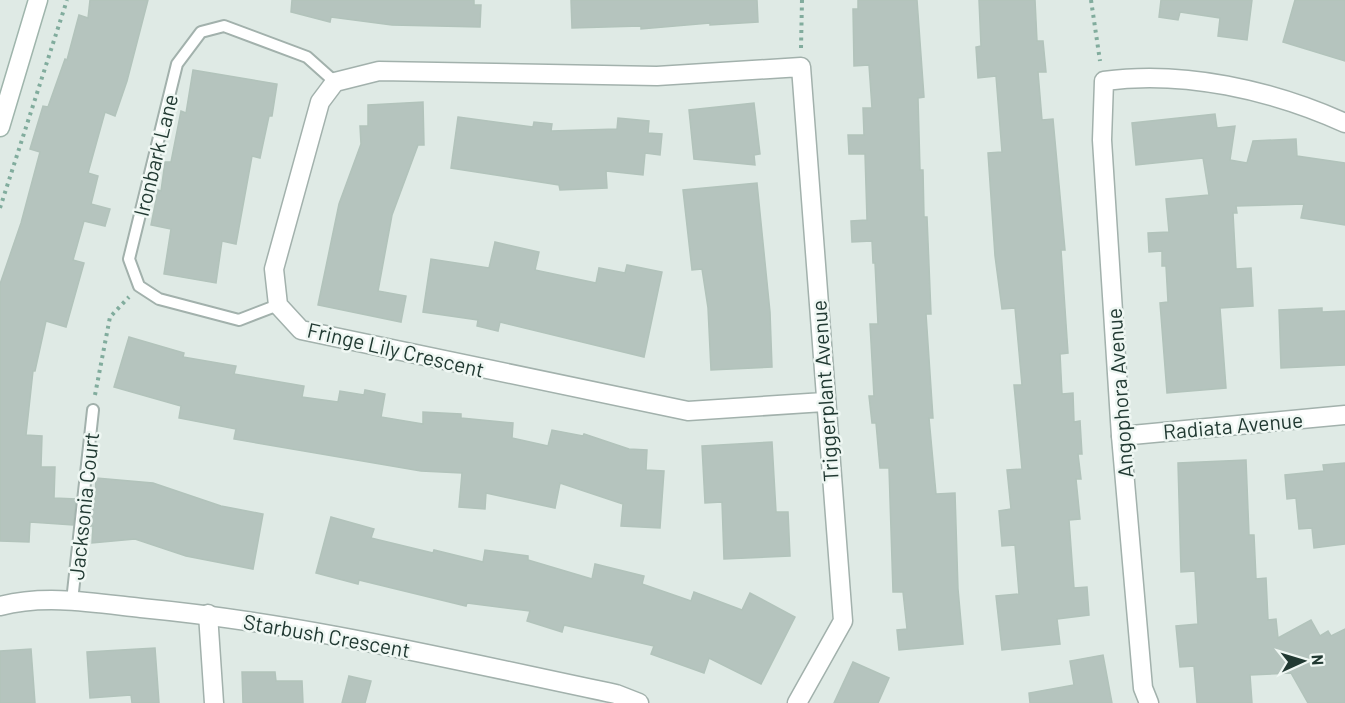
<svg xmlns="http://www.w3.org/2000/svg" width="1345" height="703" viewBox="0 0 1345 703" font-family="Barlow,sans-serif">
  <rect width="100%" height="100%" fill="#dfeae5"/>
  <g fill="#b5c4be" stroke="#b2c3bb" stroke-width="1.5">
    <path d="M 90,0 L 148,0 L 127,81 L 115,116 L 105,112 L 88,173 L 98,176 L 91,204 L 110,209 L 105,226 L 84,221 L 73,260 L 84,263 L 66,327 L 46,321 L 35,371 L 33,371 L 26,435 L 42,436 L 41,467 L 55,467 L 54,498 L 76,499 L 73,525 L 30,522 L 29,542 L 0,541 L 0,284 L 21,223 L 40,152 L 30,149 L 43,106 L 48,107 L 65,59 L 67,60 L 79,15 L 88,18 Z"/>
    <path d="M 292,0 L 474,0 L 474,5 L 481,5 L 480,27 L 392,25 L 331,17 L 330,22 L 291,12 Z"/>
    <path d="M 571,0 L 757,0 L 758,22 L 710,25 L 710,23 L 641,29 L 641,26 L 572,28 Z"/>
    <path d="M 858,0 L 917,0 L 924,97 L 918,98 L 920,170 L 923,170 L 924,217 L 927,217 L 931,314 L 926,314 L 933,418 L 929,418 L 936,494 L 955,493 L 958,589 L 963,644 L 899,650 L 897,630 L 907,629 L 903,592 L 893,592 L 889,468 L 880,468 L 876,423 L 872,423 L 869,396 L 874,396 L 870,324 L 878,324 L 875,263 L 873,263 L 872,241 L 852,242 L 851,221 L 867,220 L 865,154 L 849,154 L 848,135 L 864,135 L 863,108 L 872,108 L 869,65 L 854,66 L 853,9 L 858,9 Z"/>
    <path d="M 979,0 L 1035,0 L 1037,41 L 1043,41 L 1046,72 L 1038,72 L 1042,120 L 1053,119 L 1065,250 L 1061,250 L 1068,353 L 1060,354 L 1062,394 L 1073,393 L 1074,422 L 1080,421 L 1082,454 L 1078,454 L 1081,479 L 1076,479 L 1080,519 L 1069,520 L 1074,588 L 1087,587 L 1089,615 L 1057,619 L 1060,644 L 1002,650 L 996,596 L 1019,594 L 1015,545 L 1002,546 L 999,511 L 1011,509 L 1007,470 L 1022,469 L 1014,385 L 1022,385 L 1015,308 L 1002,309 L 995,256 L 988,153 L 1002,152 L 996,76 L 978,78 L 976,47 L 981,46 Z"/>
    <path d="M 1161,0 L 1252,0 L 1247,40 L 1218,36 L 1220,18 L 1180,12 L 1178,20 L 1159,17 Z"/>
    <path d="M 1295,0 L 1345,0 L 1345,61 L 1283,42 Z"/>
    <path d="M 193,70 L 277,84 L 272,116 L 269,116 L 260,158 L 252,156 L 236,244 L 222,241 L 216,283 L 164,274 L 171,229 L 151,225 L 158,190 L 161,191 L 165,162 L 171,162 L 181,111 L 186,113 Z"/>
    <path d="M 423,102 L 424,145 L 418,145 L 392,215 L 378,291 L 406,296 L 401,322 L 318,305 L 339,204 L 361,144 L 360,126 L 368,126 L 368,105 Z"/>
    <path d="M 754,103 L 760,154 L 754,155 L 755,165 L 694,159 L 689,110 Z"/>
    <path d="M 1215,114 L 1217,128 L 1235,126 L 1230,160 L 1247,163 L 1253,141 L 1296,139 L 1297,156 L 1345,163 L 1345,225 L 1301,218 L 1304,204 L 1236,206 L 1237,213 L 1233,213 L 1236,269 L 1251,268 L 1253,306 L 1220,308 L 1226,388 L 1167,393 L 1160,303 L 1168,302 L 1166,266 L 1162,266 L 1162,251 L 1149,252 L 1148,233 L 1169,232 L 1166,199 L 1209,195 L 1203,158 L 1136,165 L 1132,123 Z"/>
    <path d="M 458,117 L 533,127 L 534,122 L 552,124 L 551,131 L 617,129 L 618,118 L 649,121 L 648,133 L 662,134 L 660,155 L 645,153 L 643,175 L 606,171 L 607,188 L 560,190 L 559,185 L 451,168 Z"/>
    <path d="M 757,183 L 770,312 L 772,367 L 711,370 L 708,308 L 702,269 L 692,270 L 683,190 Z"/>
    <path d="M 495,242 L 539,252 L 535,270 L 596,283 L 599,268 L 625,273 L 627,265 L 662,272 L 644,357 L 500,322 L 498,331 L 477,326 L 478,320 L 423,312 L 431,259 L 489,268 Z"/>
    <path d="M 1322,308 L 1322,312 L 1345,311 L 1345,365 L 1281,368 L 1279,310 Z"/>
    <path d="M 129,337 L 184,353 L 183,357 L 236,366 L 234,374 L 304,386 L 302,397 L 338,402 L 340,391 L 364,395 L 365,390 L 385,394 L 381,417 L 423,424 L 423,412 L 461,414 L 461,418 L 513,423 L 512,438 L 548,446 L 552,430 L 583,436 L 584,434 L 629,449 L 647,450 L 646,470 L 664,471 L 660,528 L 621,526 L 623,504 L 560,483 L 555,508 L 486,493 L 485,509 L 459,507 L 462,473 L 421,471 L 234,439 L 236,429 L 179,418 L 181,406 L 114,387 Z"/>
    <path d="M 772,442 L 776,512 L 788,512 L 790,556 L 724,559 L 722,502 L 705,503 L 702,446 Z"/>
    <path d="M 1246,460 L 1249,535 L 1254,535 L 1256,579 L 1266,578 L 1268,620 L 1276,619 L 1278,638 L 1311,620 L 1320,636 L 1328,631 L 1331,636 L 1345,629 L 1345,703 L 1308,703 L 1291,673 L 1250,675 L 1252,703 L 1197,703 L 1194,666 L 1180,667 L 1176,626 L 1198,624 L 1195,571 L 1181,572 L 1178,463 Z"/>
    <path d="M 1345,463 L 1345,544 L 1314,548 L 1312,528 L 1299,529 L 1296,498 L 1287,499 L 1285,475 L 1324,471 L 1323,465 Z"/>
    <path d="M 96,478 L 153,483 L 221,506 L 263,514 L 253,569 L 186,556 L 135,539 L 92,543 L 93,526 L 88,526 L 91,499 L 95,500 Z"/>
    <path d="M 331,517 L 374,529 L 371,538 L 433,553 L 434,550 L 483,562 L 485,550 L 528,556 L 528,560 L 592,579 L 595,564 L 644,576 L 642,584 L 691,601 L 694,592 L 742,610 L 750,593 L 795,617 L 761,684 L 709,658 L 704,673 L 651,654 L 654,646 L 564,625 L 562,632 L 527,621 L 530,611 L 467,603 L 466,606 L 359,580 L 358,584 L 316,573 Z"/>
    <path d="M 155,648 L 159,703 L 132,703 L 131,695 L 90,698 L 87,652 Z"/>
    <path d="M 31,649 L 35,703 L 0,703 L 0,651 Z"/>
    <path d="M 1103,655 L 1112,703 L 1030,703 L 1029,693 L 1074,685 L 1070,661 Z"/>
    <path d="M 853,662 L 889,678 L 878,703 L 834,703 Z"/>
    <path d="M 242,672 L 275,672 L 276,681 L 302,681 L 303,703 L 243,703 Z"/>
    <path d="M 349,676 L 371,681 L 365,703 L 342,703 Z"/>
  </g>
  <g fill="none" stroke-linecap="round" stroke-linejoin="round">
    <g stroke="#a2b1ac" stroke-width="14">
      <g id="lane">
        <path d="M 278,305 L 239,320 L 159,299 L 139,286 L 129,259 L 177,64 L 201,32 L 224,26 L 307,57 L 335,82"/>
        <path d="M 72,601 L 93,410"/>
      </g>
    </g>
    <g stroke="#a2b1ac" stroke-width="21">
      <g id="street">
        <path d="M 1121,436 L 1345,415"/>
        <path d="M 0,606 C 45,594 96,603 141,608 C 301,623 458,661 616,694 L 639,703"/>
        <path d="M 208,614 L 214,703"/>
        <path d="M 797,703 L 843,621 L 801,67 L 657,76 L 379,71 L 335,82 L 320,102 L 274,269 L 278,305 L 301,330 L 688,411 L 824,402"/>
        <path d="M 1149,703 L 1143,688 L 1121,436 L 1102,140 L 1104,81 C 1183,70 1272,90 1345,123"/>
      </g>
    </g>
    <g stroke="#9fb5ac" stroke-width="21">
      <path id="secondary" d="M 0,127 L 38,0"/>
    </g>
    <g stroke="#81ac9d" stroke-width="4" stroke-dasharray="3 4.5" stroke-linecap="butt">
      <path d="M 1091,0 L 1100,61"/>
      <path d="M 801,48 L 802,0"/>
      <path d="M 0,208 L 67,0"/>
      <path d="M 95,395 L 110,317 L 129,297"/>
    </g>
    <use href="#lane" stroke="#fff" stroke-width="10"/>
    <use href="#street" stroke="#fff" stroke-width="18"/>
    <use href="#secondary" stroke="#fff" stroke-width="18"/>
  </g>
  <g text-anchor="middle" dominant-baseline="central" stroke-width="5" stroke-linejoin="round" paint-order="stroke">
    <g font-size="21" fill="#213932" stroke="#eff7f3">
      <text transform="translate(155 155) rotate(-76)">Ironbark Lane</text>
      <text transform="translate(396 349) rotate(13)">Fringe Lily Crescent</text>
      <text transform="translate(824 391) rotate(-94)">Triggerplant Avenue</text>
      <text transform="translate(1119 393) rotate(-94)">Angophora Avenue</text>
      <text transform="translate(1233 425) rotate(-5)">Radiata Avenue</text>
      <text transform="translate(83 506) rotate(-84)">Jacksonia Court</text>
      <text transform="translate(327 635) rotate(10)">Starbush Crescent</text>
    </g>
  </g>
  <g transform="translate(1303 661) rotate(86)" stroke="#eff7f3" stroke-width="4.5" paint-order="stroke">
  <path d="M0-4.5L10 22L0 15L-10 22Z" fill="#213932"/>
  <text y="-9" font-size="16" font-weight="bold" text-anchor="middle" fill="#213932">N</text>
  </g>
</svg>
